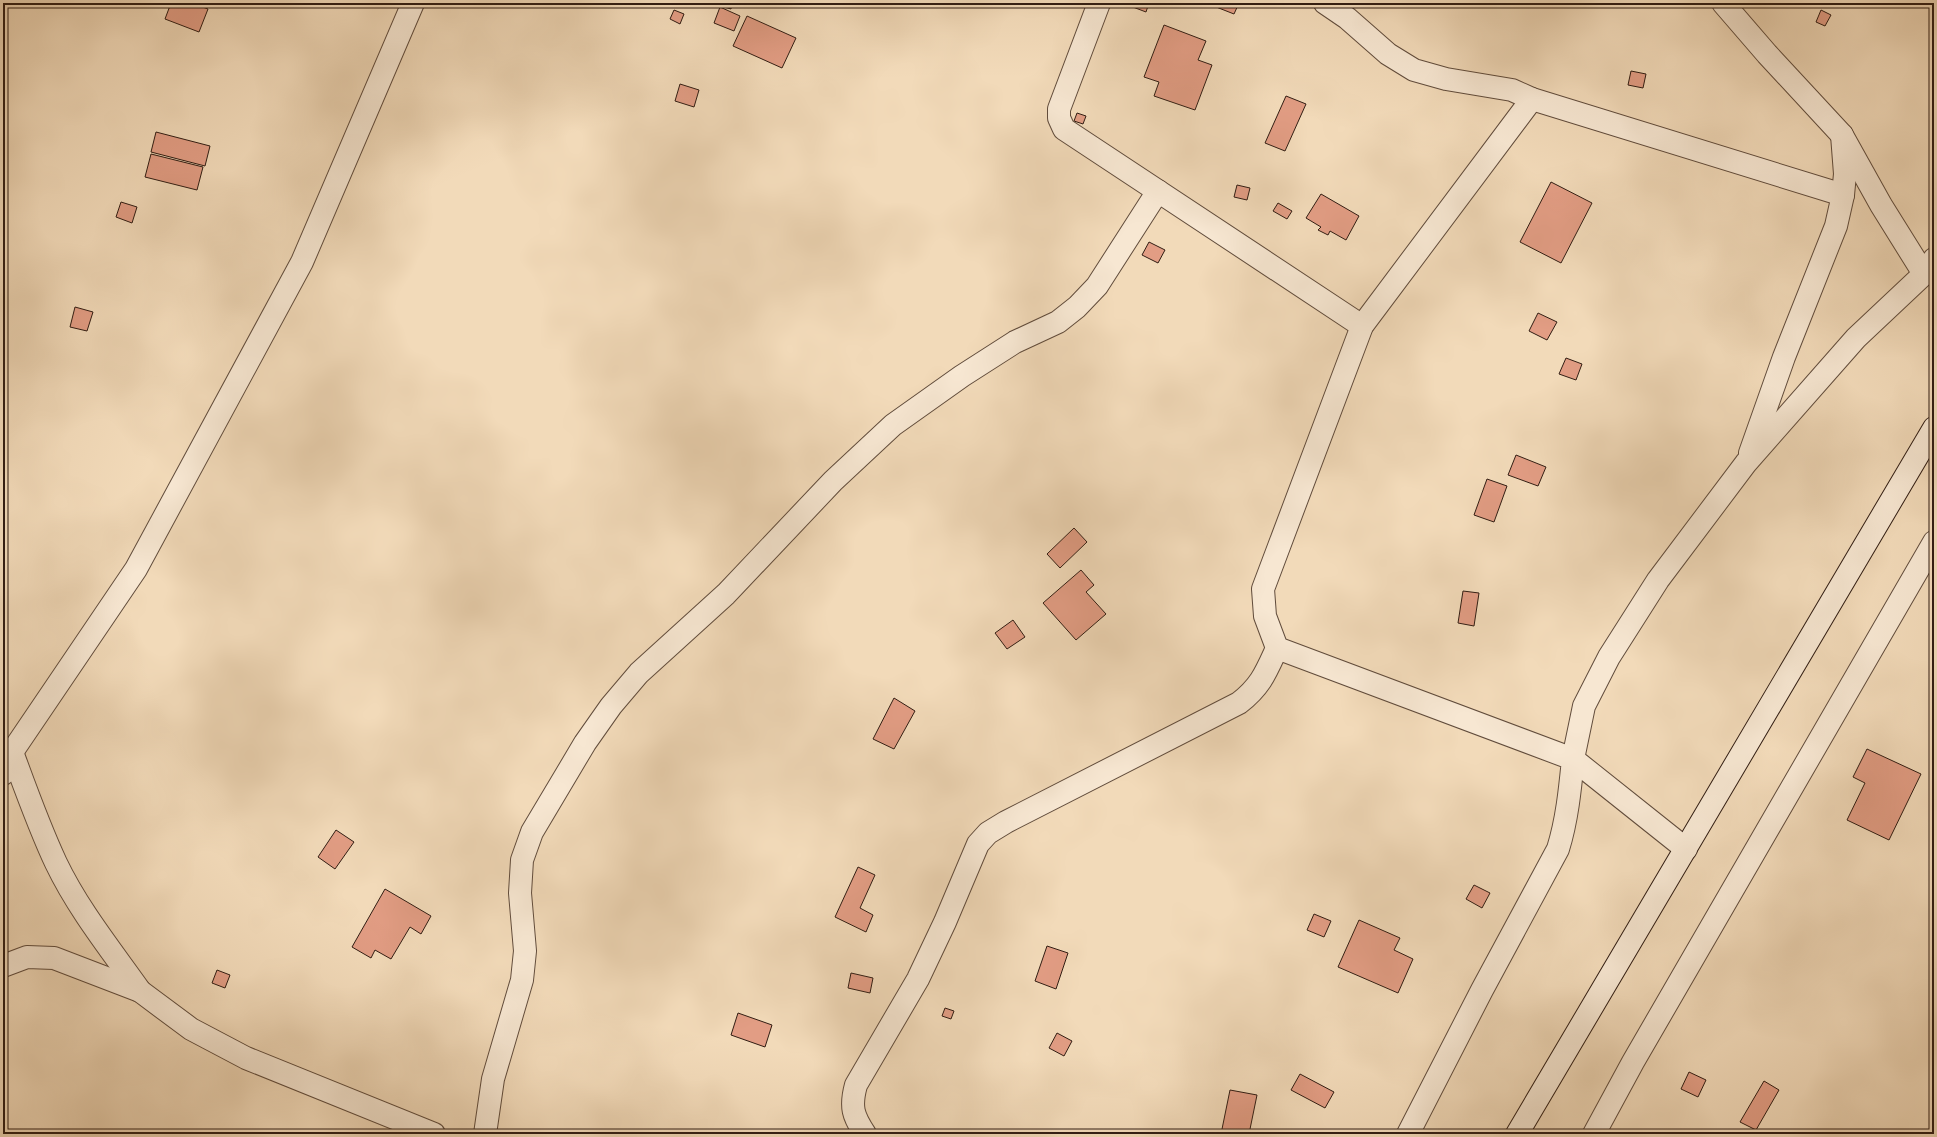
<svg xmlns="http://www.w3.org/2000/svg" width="1937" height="1137" viewBox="0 0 1937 1137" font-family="'EB Garamond',serif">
  <rect width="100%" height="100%" fill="#f2dab9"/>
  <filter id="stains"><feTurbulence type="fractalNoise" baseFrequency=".005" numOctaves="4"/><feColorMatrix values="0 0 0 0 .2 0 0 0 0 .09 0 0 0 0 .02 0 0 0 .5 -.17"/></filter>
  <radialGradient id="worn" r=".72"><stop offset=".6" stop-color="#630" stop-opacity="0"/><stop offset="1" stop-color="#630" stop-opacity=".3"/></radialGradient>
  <g fill="#e29d84" stroke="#311d13">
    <path d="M 171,3 L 192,3 L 208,9 L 199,32 L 165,19 Z"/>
    <path d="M 718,3 L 732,3 L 731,9 L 717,5 Z"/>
    <path d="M 1125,3 L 1149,3 L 1146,12 L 1125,4 Z"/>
    <path d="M 1206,3 L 1239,3 L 1234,14 Z"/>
    <path d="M 720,7 L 740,16 L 734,31 L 714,23 Z"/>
    <path d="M 674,10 L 684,14 L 680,24 L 670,19 Z"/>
    <path d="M 1821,10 L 1831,15 L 1825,26 L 1816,22 Z"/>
    <path d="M 747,16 L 796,38 L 782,68 L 733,46 Z"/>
    <path d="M 1164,25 L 1206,41 L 1198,60 L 1212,65 L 1195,110 L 1154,96 L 1159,82 L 1144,77 Z"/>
    <path d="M 1631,71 L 1646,74 L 1643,88 L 1628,85 Z"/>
    <path d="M 680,84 L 699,90 L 694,107 L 675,101 Z"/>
    <path d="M 1286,96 L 1306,104 L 1285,151 L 1265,143 Z"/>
    <path d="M 1077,113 L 1086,116 L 1083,124 L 1074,121 Z"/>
    <path d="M 156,132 L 210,146 L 205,166 L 151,152 Z"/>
    <path d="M 151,154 L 203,167 L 197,190 L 145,177 Z"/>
    <path d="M 1551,182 L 1592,203 L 1561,263 L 1520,242 Z"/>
    <path d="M 1237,185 L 1250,188 L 1247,200 L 1234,197 Z"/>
    <path d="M 1321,194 L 1359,216 L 1346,240 L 1330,231 L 1328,235 L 1318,230 L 1321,227 L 1306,218 Z"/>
    <path d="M 121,202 L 137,207 L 132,223 L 116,217 Z"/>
    <path d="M 1278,203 L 1292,211 L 1287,219 L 1273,211 Z"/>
    <path d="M 1149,242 L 1165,250 L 1158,263 L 1142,255 Z"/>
    <path d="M 75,307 L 93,312 L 87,331 L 70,327 Z"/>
    <path d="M 1538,313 L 1557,322 L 1547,340 L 1529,331 Z"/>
    <path d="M 1566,358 L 1582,364 L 1576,380 L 1559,374 Z"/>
    <path d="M 1516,455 L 1546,467 L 1538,486 L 1508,475 Z"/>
    <path d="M 1487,479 L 1507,486 L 1494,522 L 1474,515 Z"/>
    <path d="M 1074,528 L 1087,542 L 1060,568 L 1047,554 Z"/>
    <path d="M 1081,570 L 1094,585 L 1086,592 L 1106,614 L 1076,640 L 1043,603 Z"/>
    <path d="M 1463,591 L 1479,593 L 1474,626 L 1458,623 Z"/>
    <path d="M 1013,620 L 1025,637 L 1007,649 L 995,633 Z"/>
    <path d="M 894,698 L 915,711 L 894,749 L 873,739 Z"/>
    <path d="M 1867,749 L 1921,774 L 1889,840 L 1847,820 L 1865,783 L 1853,777 Z"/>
    <path d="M 336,830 L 354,842 L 335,869 L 318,857 Z"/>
    <path d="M 858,867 L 875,875 L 860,908 L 873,915 L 866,932 L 835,917 Z"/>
    <path d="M 1474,885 L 1490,893 L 1482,908 L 1466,899 Z"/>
    <path d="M 385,889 L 431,916 L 421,934 L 410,927 L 391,959 L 375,950 L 371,958 L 352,947 Z"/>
    <path d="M 1314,914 L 1331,921 L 1324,937 L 1307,930 Z"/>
    <path d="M 1359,920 L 1400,938 L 1394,950 L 1413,959 L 1398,993 L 1338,967 Z"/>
    <path d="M 1047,946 L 1068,953 L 1056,989 L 1035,981 Z"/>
    <path d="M 217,970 L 230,975 L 225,988 L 212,983 Z"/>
    <path d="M 851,973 L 873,978 L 870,993 L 848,988 Z"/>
    <path d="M 945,1008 L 954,1011 L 951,1019 L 942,1016 Z"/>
    <path d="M 738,1013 L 772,1025 L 765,1047 L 731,1035 Z"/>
    <path d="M 1057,1033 L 1072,1041 L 1064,1056 L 1049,1048 Z"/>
    <path d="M 1689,1072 L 1706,1080 L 1698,1097 L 1681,1089 Z"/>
    <path d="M 1300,1074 L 1334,1092 L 1325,1108 L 1291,1090 Z"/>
    <path d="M 1764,1081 L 1779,1090 L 1756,1130 L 1740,1122 Z"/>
    <path d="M 1230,1090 L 1257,1095 L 1249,1134 L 1221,1134 Z"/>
  </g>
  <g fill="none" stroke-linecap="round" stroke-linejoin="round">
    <g stroke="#614c3c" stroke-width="24">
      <g id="street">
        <path d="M 1099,3 L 1059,109 L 1059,118 L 1064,129 L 1362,326"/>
        <path d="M 1325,3 L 1347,18 L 1388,54 L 1414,70 L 1446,79 L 1512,90 L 1532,99 L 1843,195"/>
        <path d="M 1723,3 L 1767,54 L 1842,135 L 1881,205 L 1924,274"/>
        <path d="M 1750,453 L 1784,357 L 1836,226 L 1843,195 L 1845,174 L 1842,135"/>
        <path d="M 12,752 C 26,790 39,827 56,863 C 78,909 111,950 140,991"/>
        <path d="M 3,774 L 12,752 L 136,569 L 302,262 L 413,3"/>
        <path d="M 1686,849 L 1573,759 L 1584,706 L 1609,657 L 1658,580 L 1746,463 L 1856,338 L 1924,274 L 1934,259"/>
        <path d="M 3,966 L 27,957 L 54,958 L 140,991 L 191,1029 L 246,1058 L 434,1134"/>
        <path d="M 485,1134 L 493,1079 L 522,980 L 525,951 L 520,893 L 522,860 L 532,832 L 585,743 L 611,706 L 639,673 L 726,594 L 833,481 L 893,425 L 962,376 L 1015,342 L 1058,322 L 1077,307 L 1097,286 L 1158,191"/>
        <path d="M 865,1134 C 853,1116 850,1107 856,1085 L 918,979 L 945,922 L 978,844 L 988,833 L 1006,822 L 1239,703 C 1261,686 1266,672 1277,648"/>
        <path d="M 1408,1134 L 1482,990 L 1558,849 C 1567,820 1570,790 1573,759 L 1277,648 L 1265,616 L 1263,589 L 1362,326 L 1532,99"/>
        <path d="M 1594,1134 L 1633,1062 L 1934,542"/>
      </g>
    </g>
    <g stroke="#311d13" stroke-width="24">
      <path id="secondary" d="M 1517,1134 L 1934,428"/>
    </g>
    <use href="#street" stroke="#f7e7d2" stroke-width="22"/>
    <use href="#secondary" stroke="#f7e7d2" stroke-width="22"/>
  </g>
  <rect width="1937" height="1137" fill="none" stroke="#f2dab9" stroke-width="16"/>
  <rect x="4" y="4" width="1929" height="1129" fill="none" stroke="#311d13" stroke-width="2"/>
  <rect x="8" y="8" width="1921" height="1121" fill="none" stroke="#311d13"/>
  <rect width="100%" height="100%" filter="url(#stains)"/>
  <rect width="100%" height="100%" fill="url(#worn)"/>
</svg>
